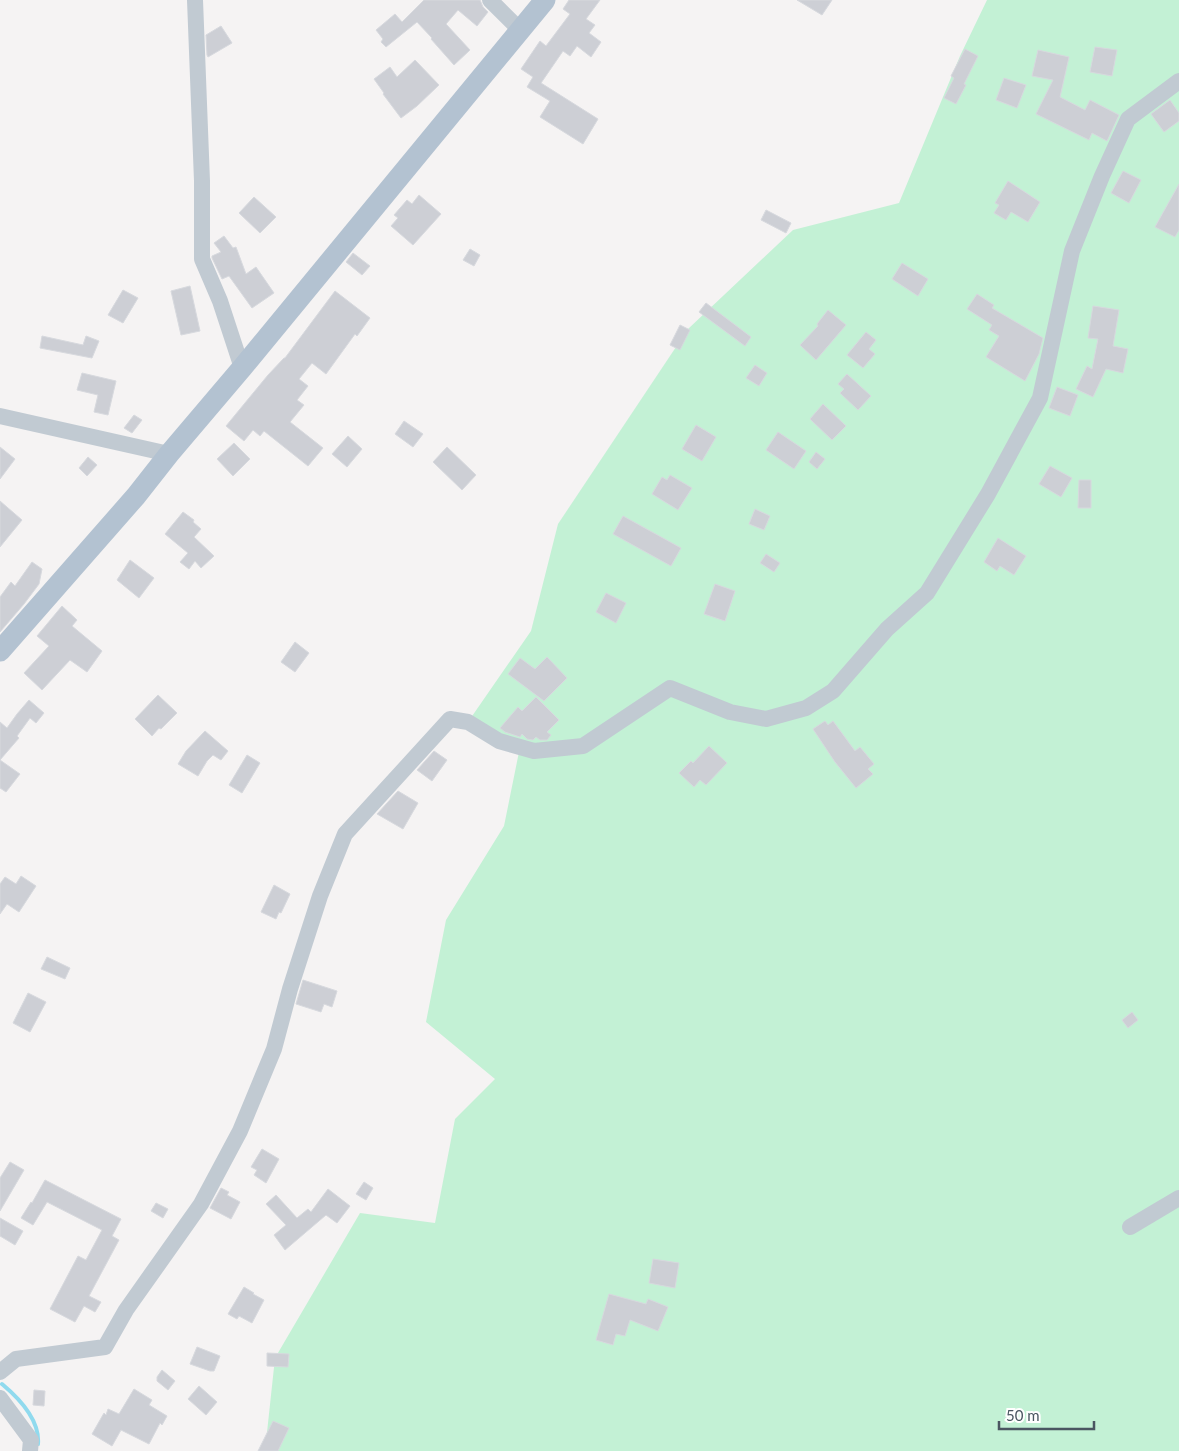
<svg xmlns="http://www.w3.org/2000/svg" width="1179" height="1451" viewBox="0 0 1179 1451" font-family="Lato,sans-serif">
  <rect width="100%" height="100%" fill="#f5f3f3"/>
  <path fill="#c3f1d5" d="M 987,0 L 1179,0 L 1179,1451 L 265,1451 L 275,1358 L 360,1213 L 435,1223 L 455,1119 L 495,1079 L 426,1022 L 446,920 L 504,826 L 520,747 L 468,722 L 531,631 L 558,524 L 688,329 L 793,230 L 899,203 L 960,56 Z"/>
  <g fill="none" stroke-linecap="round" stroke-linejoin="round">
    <path stroke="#90daee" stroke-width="4" d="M 2,1384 C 20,1399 40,1420 38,1444"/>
  </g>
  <g fill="#cdcfd5" stroke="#d7d9de">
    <path d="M 424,0 L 480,0 L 483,7 L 488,12 L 477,26 L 458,10 L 446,24 L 470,50 L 454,65 L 431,39 L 432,38 L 417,22 L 386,47 L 381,42 L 383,39 L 376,30 L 395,14 L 402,22 Z"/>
    <path d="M 569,0 L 600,0 L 586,19 L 595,25 L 589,33 L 601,42 L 591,57 L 577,46 L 570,56 L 563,51 L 541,83 L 598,119 L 583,144 L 540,117 L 550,101 L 527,87 L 533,77 L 521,69 L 540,41 L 546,46 L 570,14 L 563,9 Z"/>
    <path d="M 797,0 L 832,0 L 822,15 Z"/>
    <path d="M 221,26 L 232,43 L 208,57 L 207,55 L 206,35 Z"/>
    <path d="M 1095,47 L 1117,50 L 1112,76 L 1090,72 Z"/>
    <path d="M 965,49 L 978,56 L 964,84 L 966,85 L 956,104 L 944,98 L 954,78 L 951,76 Z"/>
    <path d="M 1038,50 L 1069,57 L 1060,97 L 1085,110 L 1090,100 L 1119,115 L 1107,141 L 1092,133 L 1089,140 L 1036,114 L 1053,80 L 1032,76 Z"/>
    <path d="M 415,60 L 439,85 L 417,106 L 401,118 L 383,94 L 384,93 L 374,79 L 390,67 L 397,77 Z"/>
    <path d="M 1004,78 L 1026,85 L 1017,108 L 996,100 Z"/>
    <path d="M 1170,100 L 1179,113 L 1179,121 L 1164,132 L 1151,114 Z"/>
    <path d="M 1123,171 L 1141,180 L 1129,203 L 1111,193 Z"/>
    <path d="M 1008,181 L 1040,202 L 1028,222 L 1011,212 L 1006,220 L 994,213 L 999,205 L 995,203 Z"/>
    <path d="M 1179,184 L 1179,230 L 1175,237 L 1155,227 Z"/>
    <path d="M 419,195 L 441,214 L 413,245 L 391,226 L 398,218 L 394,215 L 407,200 L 412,204 Z"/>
    <path d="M 254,197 L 276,217 L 260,233 L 239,213 Z"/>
    <path d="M 766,210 L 791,223 L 786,233 L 761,220 Z"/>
    <path d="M 224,236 L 233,248 L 236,247 L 246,274 L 256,267 L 274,293 L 252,308 L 229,276 L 222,279 L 212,258 L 212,256 L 221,252 L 214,243 Z"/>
    <path d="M 470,249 L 480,255 L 474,266 L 463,260 Z"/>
    <path d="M 353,253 L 370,266 L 362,275 L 346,262 Z"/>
    <path d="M 902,263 L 928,279 L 918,296 L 892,279 Z"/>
    <path d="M 190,286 L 200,331 L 181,335 L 171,291 Z"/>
    <path d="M 123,290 L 138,298 L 123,323 L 108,315 Z"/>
    <path d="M 335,291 L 370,318 L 357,336 L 355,334 L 326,374 L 312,363 L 299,379 L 308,386 L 297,400 L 304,405 L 290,422 L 323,448 L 308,466 L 264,431 L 260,436 L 253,430 L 244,441 L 226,426 L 268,375 L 284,358 L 285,358 Z"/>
    <path d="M 977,294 L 994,305 L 992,308 L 1043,338 L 1039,354 L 1025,381 L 986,357 L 999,336 L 989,330 L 992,325 L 967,309 Z"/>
    <path d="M 706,303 L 751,337 L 745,346 L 699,312 Z"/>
    <path d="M 1093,306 L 1119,310 L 1113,346 L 1128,349 L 1123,373 L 1106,369 L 1093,397 L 1076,389 L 1087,366 L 1092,369 L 1098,339 L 1088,338 Z"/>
    <path d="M 828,310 L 846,325 L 816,360 L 800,345 L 818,326 L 817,324 Z"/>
    <path d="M 680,325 L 690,330 L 680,350 L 670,345 Z"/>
    <path d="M 866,332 L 876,340 L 869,349 L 875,354 L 863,368 L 847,355 Z"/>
    <path d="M 42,336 L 83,345 L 86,336 L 99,341 L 92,358 L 40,348 Z"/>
    <path d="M 755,365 L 767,373 L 759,386 L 746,378 Z"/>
    <path d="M 82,373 L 116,381 L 108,415 L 94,412 L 98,395 L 77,390 Z"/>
    <path d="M 847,374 L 871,396 L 858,410 L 840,393 L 844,389 L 838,384 Z"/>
    <path d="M 1057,387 L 1078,395 L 1070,416 L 1049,408 Z"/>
    <path d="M 823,404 L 846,426 L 832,440 L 810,419 Z"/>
    <path d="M 134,415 L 142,420 L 132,433 L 124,428 Z"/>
    <path d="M 404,421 L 423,434 L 413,447 L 395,434 Z"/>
    <path d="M 696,425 L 716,437 L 702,461 L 682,449 Z"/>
    <path d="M 778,432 L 806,451 L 794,469 L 766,450 Z"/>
    <path d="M 348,436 L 362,449 L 347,467 L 332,454 Z"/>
    <path d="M 234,443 L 250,459 L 233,476 L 217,459 Z"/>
    <path d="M 0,447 L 15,459 L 0,479 Z"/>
    <path d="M 447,447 L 476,475 L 462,490 L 433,462 Z"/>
    <path d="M 816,452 L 825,459 L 817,469 L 809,462 Z"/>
    <path d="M 88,457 L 97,465 L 87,476 L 79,468 Z"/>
    <path d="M 1050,466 L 1072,478 L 1061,497 L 1039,484 Z"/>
    <path d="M 670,475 L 692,488 L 678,510 L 652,494 L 662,477 L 667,480 Z"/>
    <path d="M 1079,480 L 1091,480 L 1091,508 L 1078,508 Z"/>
    <path d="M 0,501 L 22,520 L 0,547 Z"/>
    <path d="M 755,509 L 770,516 L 764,530 L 749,524 Z"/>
    <path d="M 183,512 L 194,520 L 193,522 L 201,529 L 194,537 L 214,556 L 201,568 L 195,561 L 189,569 L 180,562 L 188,553 L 165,534 Z"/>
    <path d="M 623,516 L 681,548 L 671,566 L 613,534 Z"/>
    <path d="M 998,538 L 1026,556 L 1014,575 L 1000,566 L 997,571 L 984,562 Z"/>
    <path d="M 766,554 L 780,563 L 774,572 L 760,563 Z"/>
    <path d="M 130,560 L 154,578 L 139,598 L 117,580 Z"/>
    <path d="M 32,562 L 42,569 L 39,584 L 24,604 L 0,632 L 0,597 L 11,582 L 15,586 Z"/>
    <path d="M 715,584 L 735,591 L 725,621 L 704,614 Z"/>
    <path d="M 606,593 L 626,603 L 616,623 L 596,612 Z"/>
    <path d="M 62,606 L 77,620 L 72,626 L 102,651 L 87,672 L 70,660 L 42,690 L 24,673 L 49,646 L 37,636 Z"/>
    <path d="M 295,642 L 309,653 L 295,672 L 281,662 Z"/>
    <path d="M 547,657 L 567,678 L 544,701 L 508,674 L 520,658 L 535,669 Z"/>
    <path d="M 158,695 L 177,713 L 161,729 L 159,728 L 152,736 L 135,719 Z"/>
    <path d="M 536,697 L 559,720 L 547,732 L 551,735 L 547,740 L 540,740 L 536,737 L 533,740 L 527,739 L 522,734 L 520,737 L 505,732 L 500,728 L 518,707 L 522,711 Z"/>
    <path d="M 29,700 L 44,713 L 36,723 L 30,718 L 17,736 L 19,738 L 0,760 L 20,774 L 6,792 L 0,788 L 0,722 L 7,728 L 17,714 Z"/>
    <path d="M 825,721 L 828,725 L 833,721 L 855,751 L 860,747 L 874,764 L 868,769 L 873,774 L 856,788 L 835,762 L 813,729 Z"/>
    <path d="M 205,731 L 228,751 L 221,760 L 213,755 L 207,761 L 198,776 L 178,764 L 186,751 Z"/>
    <path d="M 709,746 L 727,763 L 706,785 L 700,780 L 694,787 L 679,773 L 691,761 L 693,763 Z"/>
    <path d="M 434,751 L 447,760 L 432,781 L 417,770 Z"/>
    <path d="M 247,755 L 260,763 L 242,793 L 229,785 Z"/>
    <path d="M 398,791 L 418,803 L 403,829 L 377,814 Z"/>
    <path d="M 21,876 L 36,886 L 19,912 L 7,904 L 0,914 L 0,884 L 5,877 L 16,884 Z"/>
    <path d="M 274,885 L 290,894 L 281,913 L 279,912 L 276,919 L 261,912 Z"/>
    <path d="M 47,957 L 70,968 L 65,979 L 41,969 Z"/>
    <path d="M 303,980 L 337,991 L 332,1007 L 324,1004 L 321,1012 L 296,1004 Z"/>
    <path d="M 28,993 L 46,1002 L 30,1032 L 13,1023 Z"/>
    <path d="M 1132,1012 L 1138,1020 L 1128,1028 L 1122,1020 Z"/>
    <path d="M 262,1149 L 279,1159 L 266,1183 L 254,1175 L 257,1170 L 251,1167 Z"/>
    <path d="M 10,1162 L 24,1170 L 0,1211 L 0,1178 Z"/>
    <path d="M 45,1180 L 121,1219 L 112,1236 L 119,1240 L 89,1296 L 101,1302 L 95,1312 L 84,1306 L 75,1322 L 50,1309 L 78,1256 L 86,1260 L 102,1230 L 47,1202 L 33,1225 L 21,1218 L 31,1202 L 32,1203 Z"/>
    <path d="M 364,1182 L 373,1188 L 366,1200 L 356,1194 Z"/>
    <path d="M 221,1188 L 229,1192 L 227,1195 L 240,1202 L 231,1219 L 210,1208 Z"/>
    <path d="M 328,1189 L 350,1206 L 337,1223 L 326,1215 L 285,1250 L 274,1235 L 286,1225 L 266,1204 L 276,1195 L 297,1218 L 308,1209 L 311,1212 Z"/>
    <path d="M 156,1203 L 168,1209 L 163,1218 L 151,1211 Z"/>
    <path d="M 0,1218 L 23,1231 L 15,1245 L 0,1236 Z"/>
    <path d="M 653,1259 L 679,1263 L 675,1288 L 649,1283 Z"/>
    <path d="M 244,1287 L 254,1293 L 253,1294 L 264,1300 L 252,1323 L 239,1316 L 237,1319 L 228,1314 Z"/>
    <path d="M 609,1294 L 646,1304 L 648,1299 L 668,1307 L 658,1331 L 630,1320 L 625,1336 L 616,1334 L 613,1345 L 596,1340 Z"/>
    <path d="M 197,1347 L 220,1356 L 214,1371 L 210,1371 L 190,1364 Z"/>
    <path d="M 267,1353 L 289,1354 L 288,1367 L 267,1366 Z"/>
    <path d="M 162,1370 L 175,1381 L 168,1390 L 157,1381 L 157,1377 Z"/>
    <path d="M 199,1386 L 217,1402 L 206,1415 L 188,1399 Z"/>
    <path d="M 134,1389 L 152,1400 L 149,1405 L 167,1416 L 162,1425 L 160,1423 L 149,1444 L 121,1430 L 112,1446 L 92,1434 L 104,1413 L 106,1415 L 108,1409 L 119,1414 Z"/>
    <path d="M 34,1390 L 45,1391 L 44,1406 L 33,1405 Z"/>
    <path d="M 273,1421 L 289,1428 L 278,1451 L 258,1451 Z"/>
  </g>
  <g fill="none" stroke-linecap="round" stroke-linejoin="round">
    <g stroke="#c1cad2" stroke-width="16">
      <path d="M 195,0 L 202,181 L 202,259 L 220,301 L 242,368"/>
      <path d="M 490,0 L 520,30"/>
      <path d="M 0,416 L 169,454"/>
      <path d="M 1130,1227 L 1179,1198"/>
      <path d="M 0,1372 L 16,1359 L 105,1347 L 126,1310 L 201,1204 L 240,1131 L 274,1049 L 290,989 L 320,896 L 345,834 L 450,719 L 468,722 L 499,741 L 534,751 L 583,746 L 670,688 L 730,712 L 766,719 L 806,708 L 833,691 L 887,629 L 927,593 L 988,494 L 1040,398 L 1072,251 L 1102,176 L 1128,119 L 1179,81"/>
      <path d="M 0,1398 L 31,1440 L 30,1451"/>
    </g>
    <path stroke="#b3c2d1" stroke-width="21" d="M 0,651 L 136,496 L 169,454 L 242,368 L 545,0"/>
  </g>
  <path d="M999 1421v8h95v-8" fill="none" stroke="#4a5661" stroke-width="2.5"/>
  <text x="1006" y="1421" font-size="15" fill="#4a5661" stroke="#ffffff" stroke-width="4" paint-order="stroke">50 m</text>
</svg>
